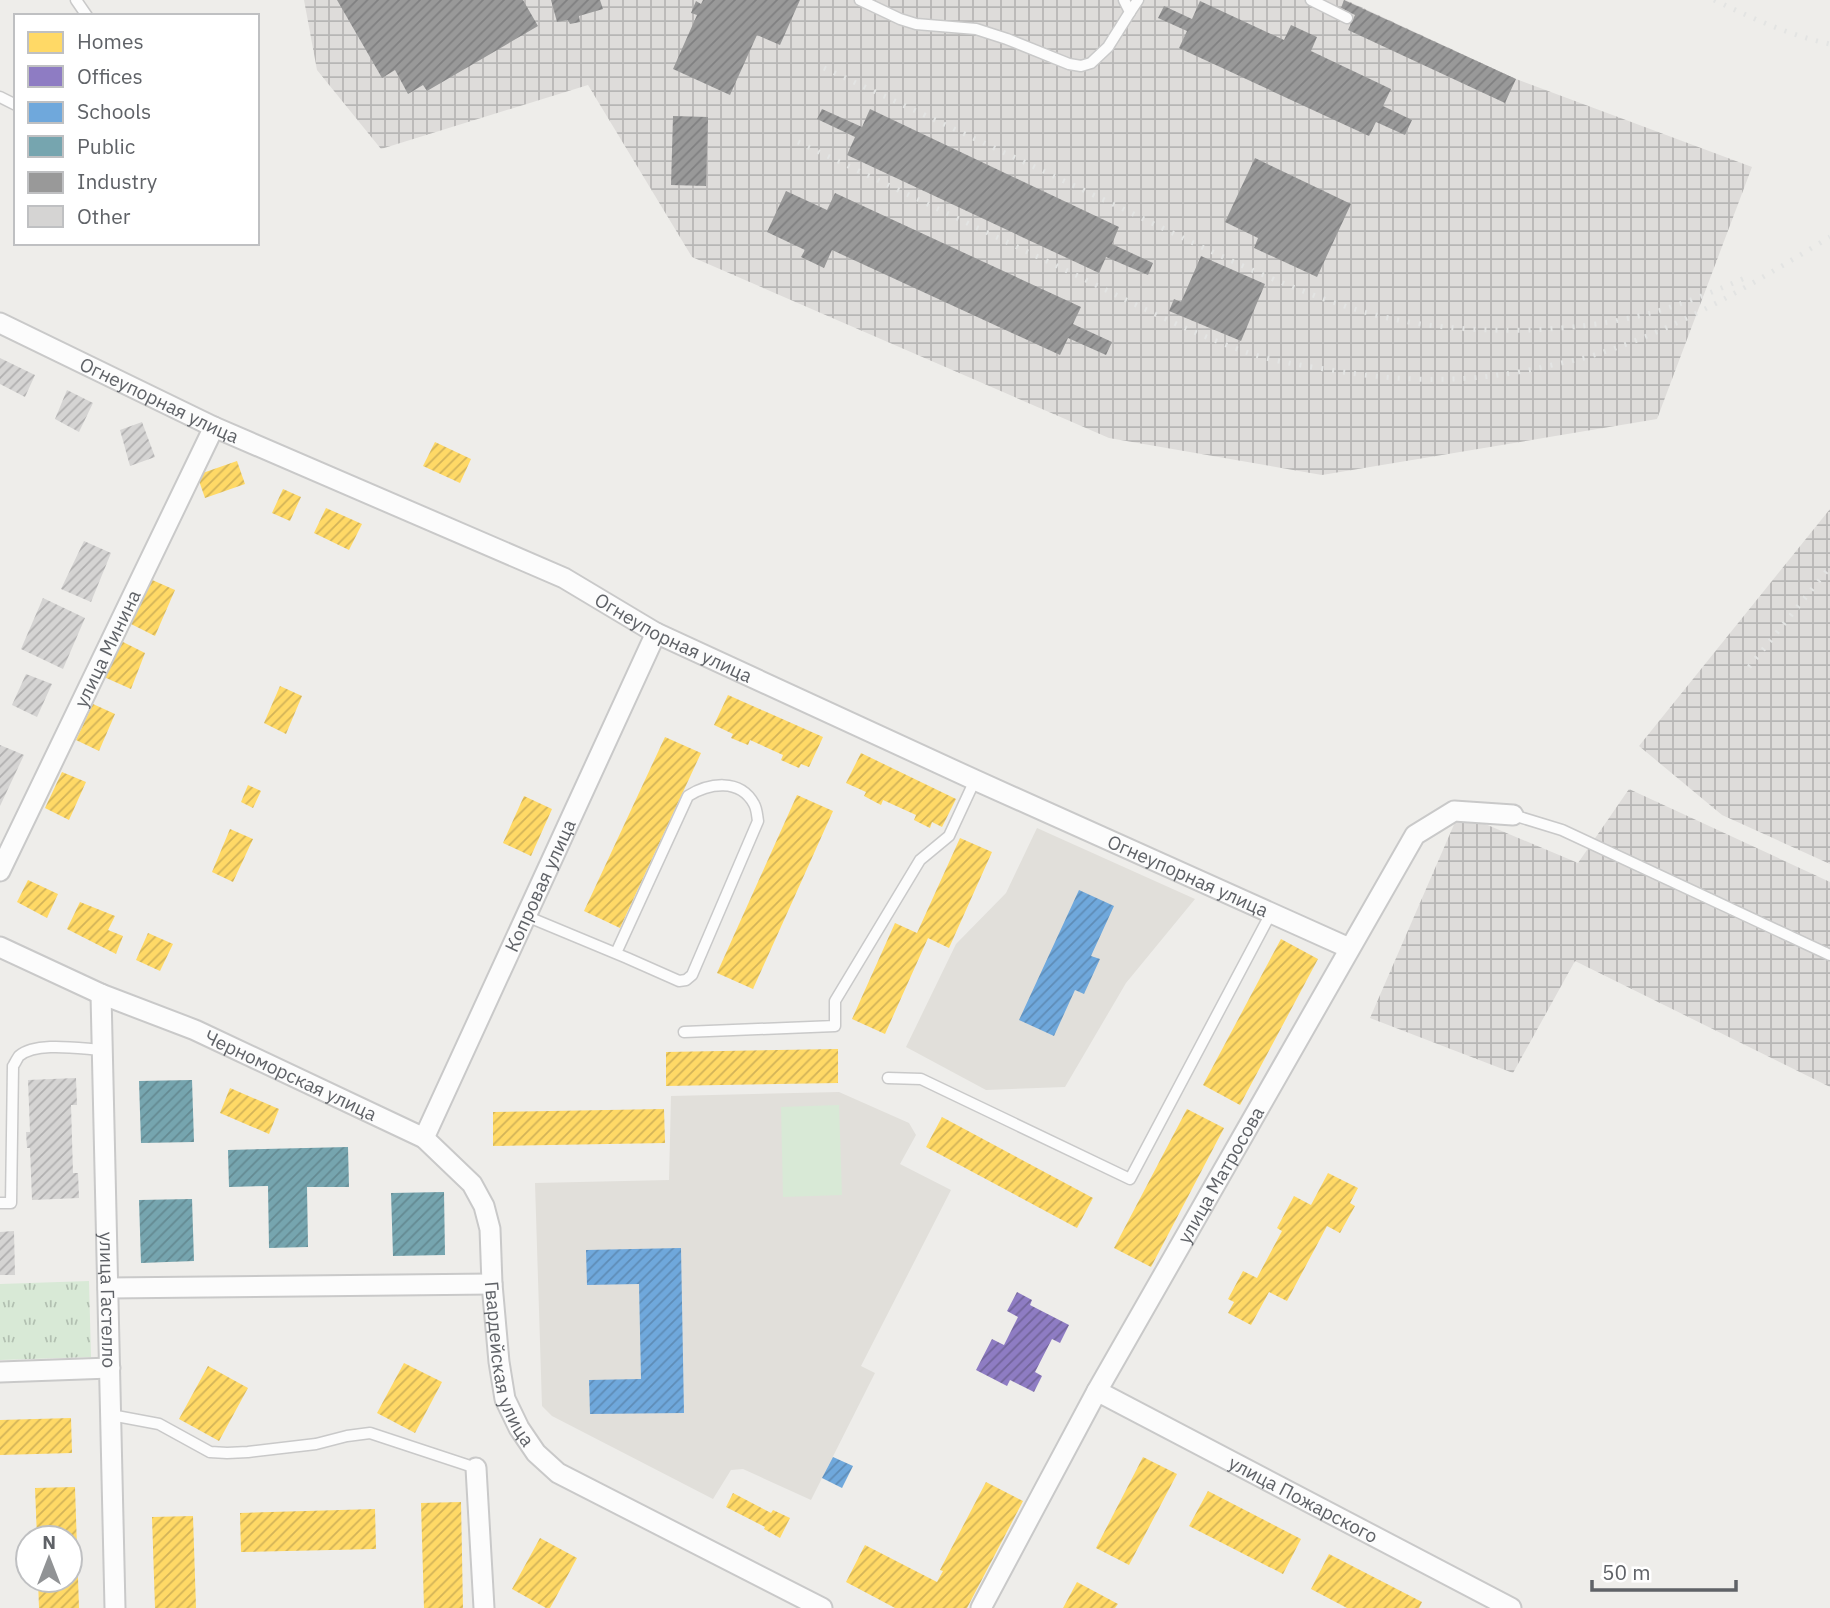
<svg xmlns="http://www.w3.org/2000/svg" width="1830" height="1608" viewBox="0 0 1830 1608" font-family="'IBM Plex Sans',sans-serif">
  <defs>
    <pattern id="industrial-grid" width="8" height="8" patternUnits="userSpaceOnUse" patternTransform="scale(1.75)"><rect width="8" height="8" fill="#dedcda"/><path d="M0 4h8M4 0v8" fill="none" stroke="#b7b6b5"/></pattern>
    <pattern id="park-tufts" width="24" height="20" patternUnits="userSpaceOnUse" patternTransform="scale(1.75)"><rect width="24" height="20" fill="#d8e9d6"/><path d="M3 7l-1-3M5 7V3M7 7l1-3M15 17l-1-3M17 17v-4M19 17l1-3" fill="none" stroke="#b2c0b1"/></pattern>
    <pattern id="homes-hatch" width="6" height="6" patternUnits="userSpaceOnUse" patternTransform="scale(1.75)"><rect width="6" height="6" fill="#ffd966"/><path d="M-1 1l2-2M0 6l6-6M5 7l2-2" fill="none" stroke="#d2b358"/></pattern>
    <pattern id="offices-hatch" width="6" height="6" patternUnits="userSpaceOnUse" patternTransform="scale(1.75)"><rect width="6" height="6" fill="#8e7cc3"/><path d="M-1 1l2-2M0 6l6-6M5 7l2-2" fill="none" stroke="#72649a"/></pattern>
    <pattern id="schools-hatch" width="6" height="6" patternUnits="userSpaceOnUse" patternTransform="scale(1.75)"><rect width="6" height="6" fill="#6fa8dc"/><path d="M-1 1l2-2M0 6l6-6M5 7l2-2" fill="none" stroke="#5e8cb6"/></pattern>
    <pattern id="public-hatch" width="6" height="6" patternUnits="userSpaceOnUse" patternTransform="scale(1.75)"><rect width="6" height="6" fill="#76a5af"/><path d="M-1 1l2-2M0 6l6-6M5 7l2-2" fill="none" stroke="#648a92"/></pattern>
    <pattern id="industry-hatch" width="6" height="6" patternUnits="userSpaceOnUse" patternTransform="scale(1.75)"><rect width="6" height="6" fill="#999"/><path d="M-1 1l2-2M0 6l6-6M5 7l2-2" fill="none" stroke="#808081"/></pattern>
    <pattern id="building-hatch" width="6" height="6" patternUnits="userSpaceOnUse" patternTransform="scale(1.75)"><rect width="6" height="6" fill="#d5d4d3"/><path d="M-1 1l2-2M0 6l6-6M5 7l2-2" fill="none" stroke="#b0afaf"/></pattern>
  </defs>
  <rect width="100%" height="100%" fill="#eeedea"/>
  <g fill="url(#industrial-grid)">
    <path d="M 304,0 L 1346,0 L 1516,79 L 1752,167 L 1657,419 L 1322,475 L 1109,438 L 692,257 L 588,85 L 381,149 L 317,70 Z"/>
    <path d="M 1830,509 L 1830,864 L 1722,815 L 1639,746 Z"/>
    <path d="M 1629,789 L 1830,882 L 1830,1087 L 1575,961 L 1513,1073 L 1370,1018 L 1459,813 L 1578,863 Z"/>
  </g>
  <g fill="#e1dfda">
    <path d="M 1037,828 L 1195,899 L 1126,983 L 1065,1087 L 986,1090 L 906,1047 L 956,944 L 1006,893 Z"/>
    <path d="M 839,1092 L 909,1123 L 916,1135 L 900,1164 L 951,1190 L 861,1366 L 875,1373 L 811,1500 L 743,1469 L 731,1470 L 713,1499 L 552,1416 L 542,1406 L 535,1183 L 669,1180 L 671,1096 Z"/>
  </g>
  <path fill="url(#park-tufts)" d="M 89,1281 L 91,1357 L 0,1360 L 0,1284 Z"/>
  <path fill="#d8e9d6" d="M 839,1105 L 842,1195 L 783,1197 L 781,1107 Z"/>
  <g fill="url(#homes-hatch)">
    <path d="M 435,442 L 471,459 L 460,483 L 423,466 Z"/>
    <path d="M 237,461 L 245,484 L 205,498 L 197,475 Z"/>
    <path d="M 283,489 L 301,497 L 290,521 L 272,513 Z"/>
    <path d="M 326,508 L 362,524 L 349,550 L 314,533 Z"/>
    <path d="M 150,579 L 175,590 L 155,636 L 131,624 Z"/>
    <path d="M 121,641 L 145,653 L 131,689 L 104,677 Z"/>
    <path d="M 280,686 L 302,696 L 286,734 L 264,723 Z"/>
    <path d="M 728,695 L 823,737 L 809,767 L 801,764 L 799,768 L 781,760 L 783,755 L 750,740 L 748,745 L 731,738 L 733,734 L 714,725 Z"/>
    <path d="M 93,704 L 115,714 L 99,751 L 76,740 Z"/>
    <path d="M 665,737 L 701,753 L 620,928 L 584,911 Z"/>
    <path d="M 861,753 L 956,799 L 942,827 L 932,822 L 930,828 L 914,820 L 916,815 L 883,800 L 881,805 L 864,796 L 866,792 L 846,783 Z"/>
    <path d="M 62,772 L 86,782 L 69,820 L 45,808 Z"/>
    <path d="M 248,785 L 261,791 L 253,808 L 241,802 Z"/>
    <path d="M 797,795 L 833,811 L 753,989 L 717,973 Z"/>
    <path d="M 524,796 L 552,809 L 531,856 L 503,843 Z"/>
    <path d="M 230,829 L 253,839 L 233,882 L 212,872 Z"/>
    <path d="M 960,838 L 992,852 L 949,948 L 928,938 L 885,1034 L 852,1019 L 895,923 L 917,933 Z"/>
    <path d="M 28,880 L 58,894 L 47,918 L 17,902 Z"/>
    <path d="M 80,902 L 115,916 L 108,930 L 123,936 L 116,954 L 67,929 Z"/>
    <path d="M 148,933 L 173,944 L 160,971 L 136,960 Z"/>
    <path d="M 1281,939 L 1318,959 L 1240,1105 L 1203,1085 Z"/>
    <path d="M 838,1049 L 838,1083 L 666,1086 L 666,1052 Z"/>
    <path d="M 230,1088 L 279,1109 L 269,1134 L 220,1113 Z"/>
    <path d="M 664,1109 L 665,1143 L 493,1146 L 493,1112 Z"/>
    <path d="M 1187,1109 L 1224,1128 L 1151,1267 L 1114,1248 Z"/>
    <path d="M 942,1117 L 1093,1198 L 1077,1228 L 926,1147 Z"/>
    <path d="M 1328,1173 L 1358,1188 L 1350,1203 L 1355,1206 L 1340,1233 L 1327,1226 L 1287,1301 L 1269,1292 L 1251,1325 L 1228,1313 L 1234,1302 L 1228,1299 L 1243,1271 L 1257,1278 L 1282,1231 L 1277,1228 L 1294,1196 L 1311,1205 Z"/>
    <path d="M 404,1363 L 442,1382 L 415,1433 L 377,1413 Z"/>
    <path d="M 208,1366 L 248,1388 L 219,1441 L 179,1419 Z"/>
    <path d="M 71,1418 L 72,1453 L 0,1455 L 0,1420 Z"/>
    <path d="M 1143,1457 L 1177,1474 L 1129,1565 L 1096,1548 Z"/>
    <path d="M 986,1482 L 1023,1501 L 967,1608 L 895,1608 L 846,1582 L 865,1545 L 937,1582 L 943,1571 L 940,1570 Z"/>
    <path d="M 75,1487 L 79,1608 L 39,1608 L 38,1580 L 70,1580 L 70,1538 L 37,1538 L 35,1488 Z"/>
    <path d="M 1208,1491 L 1301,1539 L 1283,1574 L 1189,1526 Z"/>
    <path d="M 733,1493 L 771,1513 L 773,1510 L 790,1518 L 780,1538 L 764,1529 L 765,1527 L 726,1507 Z"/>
    <path d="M 461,1502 L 463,1608 L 424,1608 L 421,1503 Z"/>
    <path d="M 375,1509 L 376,1549 L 241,1552 L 240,1513 Z"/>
    <path d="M 193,1516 L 196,1608 L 155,1608 L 152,1517 Z"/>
    <path d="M 540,1538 L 577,1558 L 550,1608 L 546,1608 L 512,1589 Z"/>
    <path d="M 1329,1554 L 1422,1602 L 1419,1608 L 1347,1608 L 1311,1589 Z"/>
    <path d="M 1077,1582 L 1118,1604 L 1115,1608 L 1063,1608 Z"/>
  </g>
  <path fill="url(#offices-hatch)" d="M 1017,1292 L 1032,1300 L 1030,1305 L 1069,1325 L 1060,1343 L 1052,1339 L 1035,1372 L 1042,1376 L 1034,1392 L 1010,1380 L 1007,1386 L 976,1370 L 992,1339 L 1004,1345 L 1018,1317 L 1007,1311 Z"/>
  <g fill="url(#schools-hatch)">
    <path d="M 1079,890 L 1114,906 L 1091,956 L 1100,959 L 1084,994 L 1075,990 L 1054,1036 L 1019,1020 Z"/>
    <path d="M 681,1248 L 684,1413 L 590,1414 L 589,1380 L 641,1379 L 639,1284 L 587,1285 L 586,1250 Z"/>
    <path d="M 833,1457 L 853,1466 L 842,1488 L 822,1478 Z"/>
  </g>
  <g fill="url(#public-hatch)">
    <path d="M 192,1080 L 194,1142 L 141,1143 L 139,1081 Z"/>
    <path d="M 348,1147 L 349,1187 L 307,1187 L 308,1247 L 269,1248 L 268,1186 L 229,1187 L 228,1150 Z"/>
    <path d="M 444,1192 L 445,1255 L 393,1256 L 391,1193 Z"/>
    <path d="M 192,1199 L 194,1261 L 141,1263 L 139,1200 Z"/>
  </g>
  <g fill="url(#industry-hatch)">
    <path d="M 337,0 L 523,0 L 538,26 L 427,91 L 423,85 L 408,94 L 395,70 L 382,78 Z"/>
    <path d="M 551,0 L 600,0 L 603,9 L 579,16 L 580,22 L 570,24 L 568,20 L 557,22 Z"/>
    <path d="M 703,0 L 800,0 L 780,45 L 757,35 L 730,95 L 673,69 L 697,15 L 691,13 L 696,1 L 701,4 Z"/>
    <path d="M 1344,0 L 1516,79 L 1505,103 L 1348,30 L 1355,15 L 1341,8 Z"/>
    <path d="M 1200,1 L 1284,40 L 1291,25 L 1317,37 L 1311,51 L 1391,89 L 1383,106 L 1412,120 L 1405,135 L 1376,122 L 1369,136 L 1179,48 L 1187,31 L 1158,18 L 1164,6 L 1192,19 Z"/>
    <path d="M 822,109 L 862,127 L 870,109 L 1119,227 L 1112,244 L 1153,263 L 1148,275 L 1106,257 L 1099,273 L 847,155 L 855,137 L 817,119 Z"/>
    <path d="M 673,116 L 708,117 L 706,186 L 671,185 Z"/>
    <path d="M 1255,158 L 1351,204 L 1317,277 L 1254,248 L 1258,238 L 1225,222 Z"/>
    <path d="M 786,191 L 827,210 L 835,193 L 1081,307 L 1073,324 L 1112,342 L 1106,355 L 1068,338 L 1060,355 L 832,250 L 824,268 L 801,257 L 805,250 L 767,232 Z"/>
    <path d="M 1201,256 L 1265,284 L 1241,341 L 1169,311 L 1174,299 L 1181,302 Z"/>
  </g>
  <g fill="url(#building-hatch)">
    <path d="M 0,358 L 35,375 L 25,397 L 0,384 Z"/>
    <path d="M 67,390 L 93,403 L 79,432 L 55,419 Z"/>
    <path d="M 142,422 L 155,457 L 130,466 L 120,430 Z"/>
    <path d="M 84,541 L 111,553 L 91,602 L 61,589 Z"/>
    <path d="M 43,598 L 85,618 L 63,669 L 21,649 Z"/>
    <path d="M 26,674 L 52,684 L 37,717 L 12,705 Z"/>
    <path d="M 0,745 L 24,755 L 0,806 Z"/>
    <path d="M 76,1078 L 77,1105 L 71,1105 L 73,1173 L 78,1173 L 79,1198 L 32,1200 L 30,1148 L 27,1148 L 26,1132 L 30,1132 L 28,1080 Z"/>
    <path d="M 14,1231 L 15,1275 L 0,1275 L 0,1232 Z"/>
  </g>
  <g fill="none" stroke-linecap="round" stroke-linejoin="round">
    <g stroke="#c9c9c9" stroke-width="13">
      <g id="lane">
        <path d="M 76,0 L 87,16"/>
        <path d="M 860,0 L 900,19 L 916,24 L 976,29 L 1007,39 L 1069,64 L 1081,66 L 1091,63 L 1108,47 L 1130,12 L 1124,0"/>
        <path d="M 1311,0 L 1347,18"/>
        <path d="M 1130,12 L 1138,0"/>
        <path d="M 0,97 L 16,105"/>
        <path d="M 1513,815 L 1562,830 L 1830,955"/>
        <path d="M 526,916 L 627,958 L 679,981 L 686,980 L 692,975 L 758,821 C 757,816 757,809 754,804 C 740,778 709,783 688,796 L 616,953"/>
        <path d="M 684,1032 L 835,1026 L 835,1001 L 920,860 L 949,836 L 975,780"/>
        <path d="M 888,1078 L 921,1079 L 1130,1179 L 1271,913"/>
        <path d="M 0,1203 L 11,1203 L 13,1066 C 14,1065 18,1057 19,1056 C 37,1041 81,1049 103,1050"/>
        <path d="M 111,1415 L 159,1424 L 210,1452 L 227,1453 L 248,1452 L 316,1444 L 347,1436 L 370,1433 L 476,1468"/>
      </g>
    </g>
    <g stroke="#c9c9c9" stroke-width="23">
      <g id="street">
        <path id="s1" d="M 0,323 L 214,427 L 564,578 L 656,633 L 975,780 L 1349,948"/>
        <path id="s2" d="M 0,871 L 214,427"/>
        <path id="s3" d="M 0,947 L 101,994 L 195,1030 L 424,1138 L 472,1184 L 484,1206 L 490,1229 L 492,1284 L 499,1362 L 505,1399 L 519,1428 L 536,1453 L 558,1473 L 822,1608"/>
        <path id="s4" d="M 101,994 L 115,1608"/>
        <path id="s5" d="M 424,1138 L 656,633"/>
        <path d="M 108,1288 L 492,1284"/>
        <path d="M 0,1372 L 110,1368"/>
        <path id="s6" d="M 1097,1391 L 1511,1608"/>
        <path d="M 476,1468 L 484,1608"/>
        <path id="s7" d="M 981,1608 L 1097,1391 L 1415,835 L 1454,811 L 1513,815"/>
      </g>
    </g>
    <use href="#lane" stroke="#fcfcfc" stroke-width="10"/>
    <use href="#street" stroke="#fcfcfc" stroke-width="19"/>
    <g stroke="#e3e4e3" stroke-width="5" stroke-dasharray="2 9" stroke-linecap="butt">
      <path d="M 1714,0 C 1752,18 1788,35 1830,44"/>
      <path d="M 824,68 C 923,114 1022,161 1121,208 C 1196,244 1274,284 1354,309 C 1444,337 1567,337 1658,311 C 1688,302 1718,290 1747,277"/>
      <path d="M 798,142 C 884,183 969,224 1055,265 C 1118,295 1183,331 1249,353 C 1273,361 1299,365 1325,369 C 1407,383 1471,384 1552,365 C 1565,362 1578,360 1591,356 C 1678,330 1752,284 1830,237"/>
      <path d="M 1749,667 L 1830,567"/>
    </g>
  </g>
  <g text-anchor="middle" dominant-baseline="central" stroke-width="7" stroke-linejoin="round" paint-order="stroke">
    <g font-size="19" fill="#5f6267" stroke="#fff">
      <text stroke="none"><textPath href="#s1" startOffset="177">Огнеупорная улица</textPath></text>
      <text stroke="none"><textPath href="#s1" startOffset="744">Огнеупорная улица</textPath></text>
      <text stroke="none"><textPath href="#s2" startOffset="247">улица Минина</textPath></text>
      <text stroke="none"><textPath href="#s1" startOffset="1311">Огнеупорная улица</textPath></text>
      <text stroke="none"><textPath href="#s5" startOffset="278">Копровая улица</textPath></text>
      <text stroke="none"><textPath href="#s3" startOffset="318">Черноморская улица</textPath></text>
      <text stroke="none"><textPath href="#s7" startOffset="495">улица Матросова</textPath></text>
      <text stroke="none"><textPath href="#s4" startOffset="306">улица Гастелло</textPath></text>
      <text stroke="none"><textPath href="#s3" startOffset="718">Гвардейская улица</textPath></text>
      <text stroke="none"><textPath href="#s6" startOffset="233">улица Пожарского</textPath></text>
    </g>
  </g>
  <rect x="14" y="14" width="245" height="231" fill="#ffffff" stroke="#bfc0c2" stroke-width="2"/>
  <rect x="28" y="32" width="35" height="21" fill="#ffd966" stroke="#bfc0c2" stroke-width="2"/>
  <text x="77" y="49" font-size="21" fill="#5f6267">Homes</text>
  <rect x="28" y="66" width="35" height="21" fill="#8e7cc3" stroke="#bfc0c2" stroke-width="2"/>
  <text x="77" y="84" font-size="21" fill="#5f6267">Offices</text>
  <rect x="28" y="102" width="35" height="21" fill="#6fa8dc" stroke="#bfc0c2" stroke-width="2"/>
  <text x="77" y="119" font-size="21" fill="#5f6267">Schools</text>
  <rect x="28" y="136" width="35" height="21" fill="#76a5af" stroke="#bfc0c2" stroke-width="2"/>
  <text x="77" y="154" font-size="21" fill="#5f6267">Public</text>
  <rect x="28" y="172" width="35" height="21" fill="#999999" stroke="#bfc0c2" stroke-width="2"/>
  <text x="77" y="189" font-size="21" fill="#5f6267">Industry</text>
  <rect x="28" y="206" width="35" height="21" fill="#d5d4d3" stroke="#bfc0c2" stroke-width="2"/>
  <text x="77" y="224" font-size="21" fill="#5f6267">Other</text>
  <g transform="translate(49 1559)"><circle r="33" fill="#ffffff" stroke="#bfc0c2" stroke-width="2"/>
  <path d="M0-5L12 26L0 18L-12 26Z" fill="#919395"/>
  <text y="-10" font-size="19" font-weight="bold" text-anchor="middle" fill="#5f6267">N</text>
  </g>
  <path d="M1592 1580v10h144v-10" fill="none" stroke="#5f6267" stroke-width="3.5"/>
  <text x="1602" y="1580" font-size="21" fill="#5f6267" stroke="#ffffff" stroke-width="5" paint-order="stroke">50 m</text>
</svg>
